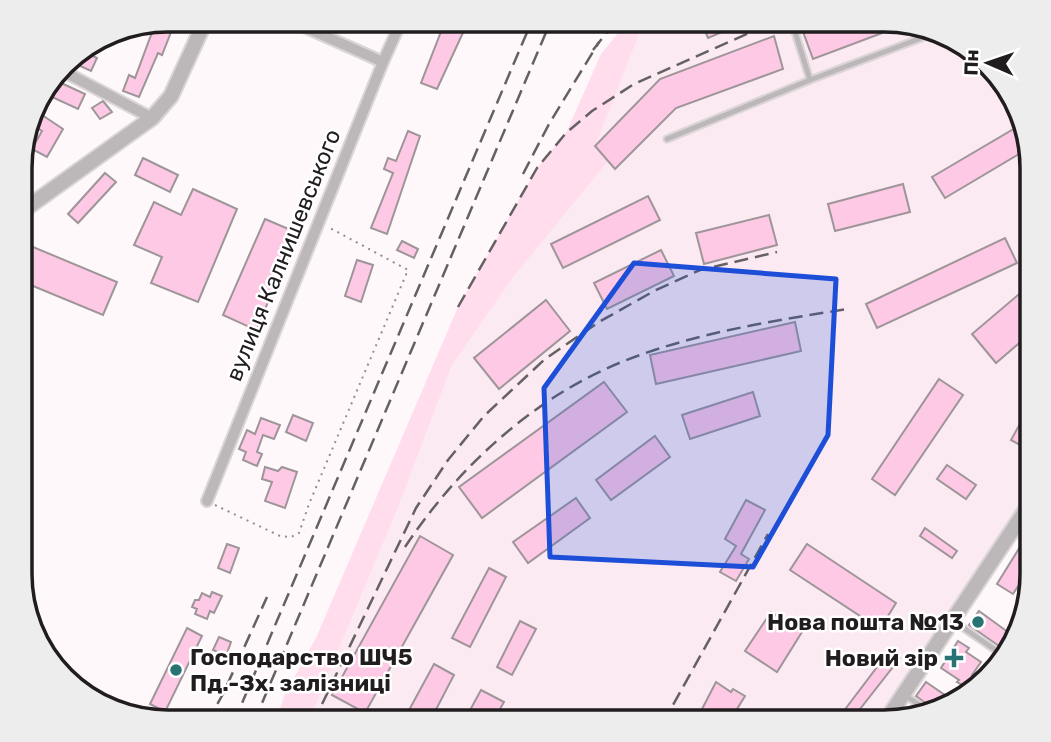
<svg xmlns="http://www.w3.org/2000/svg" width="1051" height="742" viewBox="0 0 1051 742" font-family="Rubik,sans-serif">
  <rect width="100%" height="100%" fill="#fef8fb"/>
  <path fill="#fbeaf2" d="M 893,20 L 974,50 L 1016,101 L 1031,158 L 1031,494 L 880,723 L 308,723 L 399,505 L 452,365 L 514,276 L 595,146 L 644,22 Z"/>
  <path fill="#ffdded" d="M 627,22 L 644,22 L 595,146 L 608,161 L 514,276 L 452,365 L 399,505 L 308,723 L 276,722 L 284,696 L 316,638 L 458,307 L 537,168 L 566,133 L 601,54 Z"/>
  <g fill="#fec9e4" stroke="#9e9599" stroke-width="2">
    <path d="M 817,20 L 893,20 L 906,24 L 813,59 L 802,29 L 803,26 Z"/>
    <path d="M 701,21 L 748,21 L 708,38 Z"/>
    <path d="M 444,24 L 467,24 L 437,89 L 421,83 Z"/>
    <path d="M 154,27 L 173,27 L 162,55 L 158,53 L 139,97 L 123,91 L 129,75 L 135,78 Z"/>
    <path d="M 774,36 L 783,69 L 676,108 L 615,169 L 595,146 L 660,79 Z"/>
    <path d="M 85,52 L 97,58 L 91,71 L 78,65 Z"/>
    <path d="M 59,82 L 85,94 L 78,109 L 52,97 Z"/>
    <path d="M 103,101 L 112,112 L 100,119 L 92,108 Z"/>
    <path d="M 42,115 L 63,129 L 47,157 L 32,149 L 42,131 L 35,127 Z"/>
    <path d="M 1022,124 L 1029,148 L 945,198 L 932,177 Z"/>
    <path d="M 408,131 L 420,136 L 387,234 L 371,228 L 393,173 L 384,169 L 388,158 L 396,161 Z"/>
    <path d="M 143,158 L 178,175 L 170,192 L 135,175 Z"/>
    <path d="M 105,173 L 116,182 L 78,223 L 68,214 Z"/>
    <path d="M 903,184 L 910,212 L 835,231 L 828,204 Z"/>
    <path d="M 193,189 L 237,209 L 198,302 L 151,283 L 162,257 L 134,245 L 154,202 L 181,215 Z"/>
    <path d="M 648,196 L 660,220 L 563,268 L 551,244 Z"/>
    <path d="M 769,215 L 777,245 L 704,264 L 696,233 Z"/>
    <path d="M 265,219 L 298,233 L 256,330 L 223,315 Z"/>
    <path d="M 1005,238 L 1017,263 L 877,328 L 866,304 Z"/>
    <path d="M 402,241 L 418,249 L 414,258 L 397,250 Z"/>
    <path d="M 21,242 L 117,282 L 103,315 L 21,281 Z"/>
    <path d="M 661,250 L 674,276 L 607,309 L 594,283 Z"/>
    <path d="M 357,260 L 373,265 L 361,302 L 345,296 Z"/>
    <path d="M 1031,284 L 1031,333 L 996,363 L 972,334 Z"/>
    <path d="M 546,300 L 570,331 L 499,389 L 474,358 Z"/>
    <path d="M 795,322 L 801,351 L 656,384 L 650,355 Z"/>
    <path d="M 939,379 L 963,395 L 895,495 L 872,479 Z"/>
    <path d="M 604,382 L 627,412 L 482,518 L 459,487 Z"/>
    <path d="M 753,392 L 760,416 L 690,439 L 682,415 Z"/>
    <path d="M 1031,404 L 1031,451 L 1011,440 Z"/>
    <path d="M 293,415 L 313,423 L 306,441 L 286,432 Z"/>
    <path d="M 261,418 L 280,425 L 274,439 L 263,435 L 257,452 L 262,454 L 257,466 L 243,460 L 246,452 L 239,449 L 247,430 L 255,434 Z"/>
    <path d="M 655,436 L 670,457 L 611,500 L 596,480 Z"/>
    <path d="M 947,465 L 976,485 L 966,499 L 937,479 Z"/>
    <path d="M 265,467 L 278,471 L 282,467 L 297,472 L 285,508 L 265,501 L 272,482 L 262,479 Z"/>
    <path d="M 576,498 L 590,518 L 528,563 L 513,542 Z"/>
    <path d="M 746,500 L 765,510 L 741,554 L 749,559 L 736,581 L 720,572 L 736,546 L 725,539 Z"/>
    <path d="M 925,528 L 957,551 L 952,558 L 920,536 Z"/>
    <path d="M 1031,529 L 1031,566 L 1013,594 L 997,584 Z"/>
    <path d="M 420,536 L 453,555 L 365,713 L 332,695 Z"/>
    <path d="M 227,544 L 239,548 L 230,573 L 218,568 Z"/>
    <path d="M 807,544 L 896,603 L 880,629 L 790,570 Z"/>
    <path d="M 489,568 L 506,577 L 470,647 L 452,638 Z"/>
    <path d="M 212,592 L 222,596 L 214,613 L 210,611 L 207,619 L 195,614 L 197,609 L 192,607 L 195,600 L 199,600 L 202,593 L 210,597 Z"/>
    <path d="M 979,611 L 1012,635 L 1006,651 L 969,625 Z"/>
    <path d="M 771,612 L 802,632 L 777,672 L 745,651 Z"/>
    <path d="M 520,621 L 536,629 L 512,675 L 497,667 Z"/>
    <path d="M 187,628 L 202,636 L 165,712 L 150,704 Z"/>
    <path d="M 219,637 L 231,642 L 226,656 L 213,650 Z"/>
    <path d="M 958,641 L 969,648 L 966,652 L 981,662 L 972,675 L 981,682 L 973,688 L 966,684 L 964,686 L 957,682 L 959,680 L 941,668 Z"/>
    <path d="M 890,650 L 900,658 L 849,723 L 840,716 Z"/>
    <path d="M 434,664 L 454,675 L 429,723 L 402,723 Z"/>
    <path d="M 716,682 L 731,692 L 733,689 L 745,696 L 729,722 L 725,719 L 723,723 L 700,723 L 704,716 L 700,713 Z"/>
    <path d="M 926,682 L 955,702 L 949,708 L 936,711 L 916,696 Z"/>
    <path d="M 481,690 L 504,702 L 492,723 L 463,723 Z"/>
  </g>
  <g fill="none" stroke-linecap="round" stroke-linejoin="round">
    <g stroke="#dbd5d8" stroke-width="9">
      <g id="service">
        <path d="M 799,20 L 795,32 L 810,80"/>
        <path d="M 667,139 L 810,80 L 932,34"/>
        <path d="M 1024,597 L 1030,588"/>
        <path d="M 955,622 L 1004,656"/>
        <path d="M 904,695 L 931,712"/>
      </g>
    </g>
    <g stroke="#dbd5d8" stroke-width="14">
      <g id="minor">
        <path d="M 300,25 L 383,62"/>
        <path d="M 59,69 L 152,118"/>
        <path d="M 207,501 L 383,62 L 400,24"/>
      </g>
    </g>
    <g stroke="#dbd5d8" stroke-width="18">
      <g id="tertiary">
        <path d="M 21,212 L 152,118 L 171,96 L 203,26"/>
        <path d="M 885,722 L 1031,502"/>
      </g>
    </g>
    <path stroke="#928d90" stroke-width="2" stroke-dasharray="2 5" stroke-linecap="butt" d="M 215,505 L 280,536 L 291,537 L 299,533 L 309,504 L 408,270 L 330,228"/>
    <use href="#service" stroke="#bcb8ba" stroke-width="5"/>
    <use href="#minor" stroke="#bcb8ba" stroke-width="10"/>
    <use href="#tertiary" stroke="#bcb8ba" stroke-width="14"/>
    <g stroke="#656163" stroke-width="2.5" stroke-dasharray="14 7" stroke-linecap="butt">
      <path d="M 593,50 L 615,22"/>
      <path d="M 523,174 L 549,124 L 599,42"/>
      <path d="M 458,307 L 537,168 L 566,133 L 592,111 L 634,84 L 776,21"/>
      <path d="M 405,547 C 458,467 534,397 624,361 C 695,333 772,321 847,309"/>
      <path d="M 207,722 L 223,694 L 267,597"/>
      <path d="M 234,722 L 531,23"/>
      <path d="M 254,722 L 550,23"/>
      <path d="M 313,723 L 416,508 L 448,460 L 484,416 L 545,359 L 599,322 L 654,291 L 700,270 L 777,252"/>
      <path d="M 663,723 L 768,534"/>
    </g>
  </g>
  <path fill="#1d4ed8" fill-opacity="0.2" stroke="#1d4ed8" stroke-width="5" stroke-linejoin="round" d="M 634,263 L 836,279 L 828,435 L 753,567 L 550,557 L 544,388 Z"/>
  <g fill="#287374" stroke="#fff" stroke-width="2.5">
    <circle cx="978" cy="622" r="7"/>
    <path d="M950.5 647.5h7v7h7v7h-7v7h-7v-7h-7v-7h7z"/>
    <circle cx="176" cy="670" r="7"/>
  </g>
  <g text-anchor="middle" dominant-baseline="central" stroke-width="5" stroke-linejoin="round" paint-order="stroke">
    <g font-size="23" fill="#211d1f" stroke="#fff">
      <text transform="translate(283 255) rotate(-68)">вулиця Калнишевського</text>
    </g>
    <g font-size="23" font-weight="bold" fill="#211d1f" stroke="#fff" text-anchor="end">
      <text x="964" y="622">Нова пошта №13</text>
      <text x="190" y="657" text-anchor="start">Господарство ШЧ5<tspan x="190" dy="26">Пд.-Зх. залізниці</tspan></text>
      <text x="938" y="658">Новий зір</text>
    </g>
  </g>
  <path d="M0 0H1051V742H0ZM168 32H884A136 136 0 0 1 1020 168V574A136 136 0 0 1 884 710H168A136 136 0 0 1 32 574V168A136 136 0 0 1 168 32Z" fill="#ededed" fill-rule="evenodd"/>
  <path fill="none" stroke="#211d1f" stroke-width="3.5" d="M168 32H884A136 136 0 0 1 1020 168V574A136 136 0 0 1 884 710H168A136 136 0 0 1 32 574V168A136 136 0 0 1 168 32Z"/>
  <g transform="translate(988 63) rotate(272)" stroke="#ffffff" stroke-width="5" paint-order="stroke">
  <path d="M0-5L12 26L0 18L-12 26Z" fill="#211d1f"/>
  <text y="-10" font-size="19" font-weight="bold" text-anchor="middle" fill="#211d1f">Пн</text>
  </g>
</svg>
